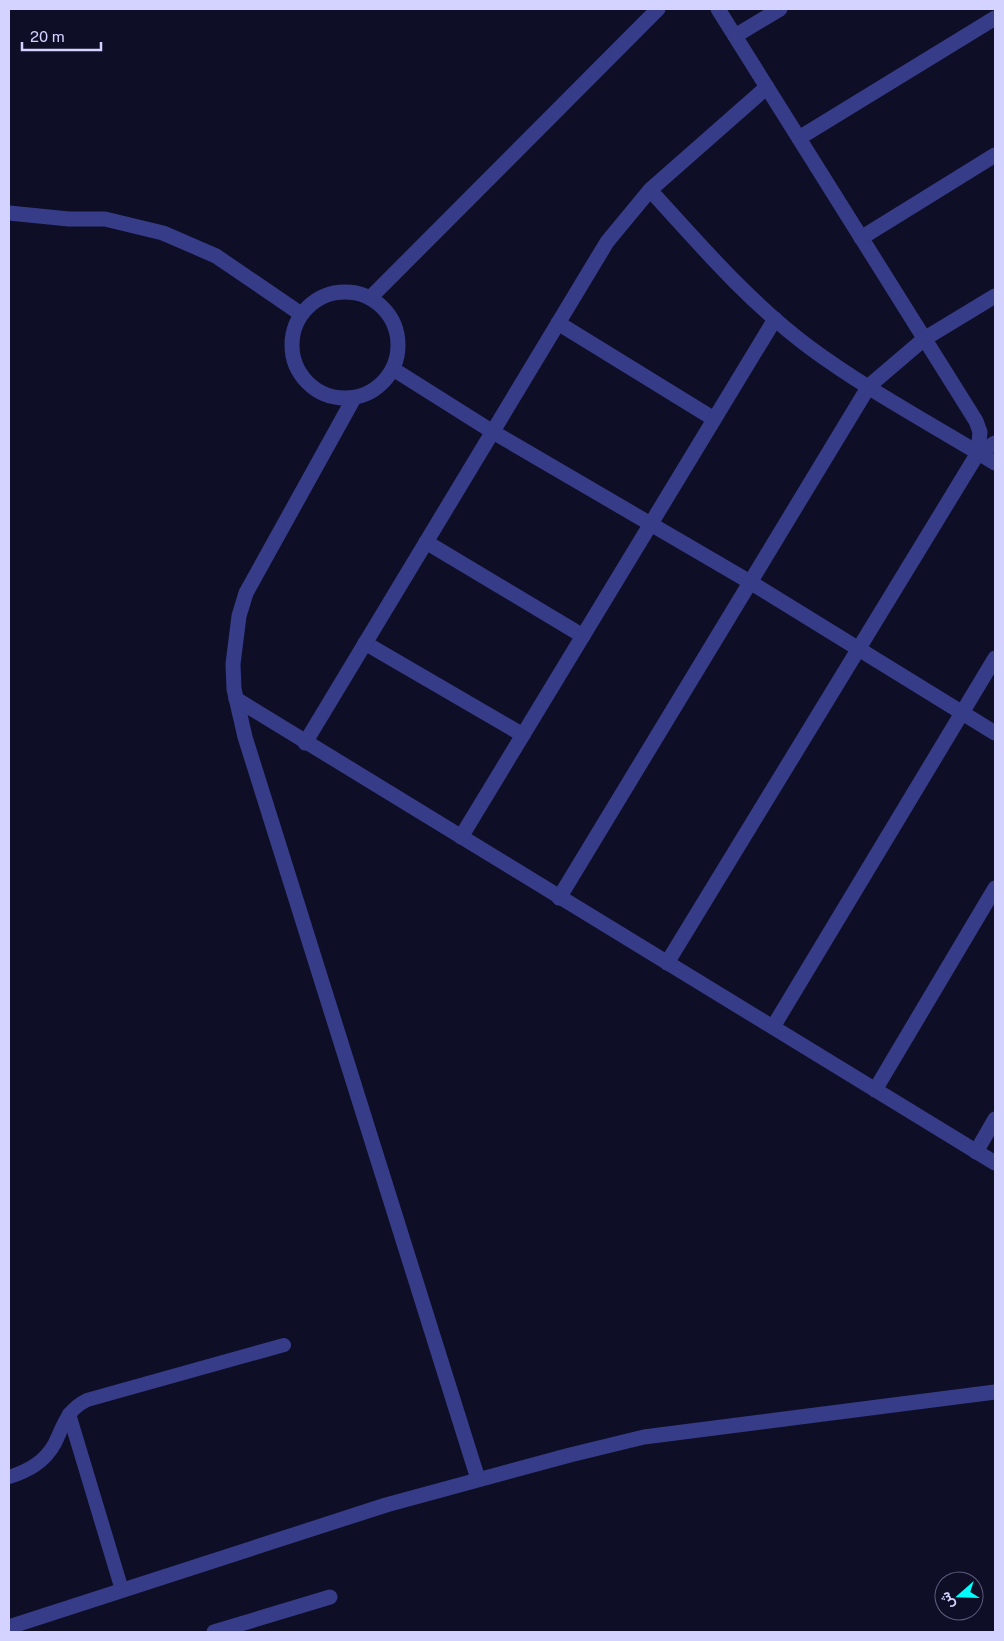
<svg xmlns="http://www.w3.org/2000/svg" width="1004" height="1641" viewBox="0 0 1004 1641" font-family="'Public Sans',Vazirmatn,sans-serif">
  <rect width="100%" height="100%" fill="#0f0e27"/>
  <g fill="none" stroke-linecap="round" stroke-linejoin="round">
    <g stroke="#363c88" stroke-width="14">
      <path d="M 69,1414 L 122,1590"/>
      <path d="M 9,1477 C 28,1471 45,1462 55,1443 C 64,1424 67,1410 87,1400 L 284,1345"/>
    </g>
    <g stroke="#363c88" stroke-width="15">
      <path d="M 718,9 L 976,421 L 980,432 L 978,453"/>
      <path d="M 735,36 L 780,9"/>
      <path d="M 799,138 L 995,18"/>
      <path d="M 650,190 C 700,245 749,302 809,347 C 867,390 933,425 995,463"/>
      <path d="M 9,213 L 69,219 L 105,219 L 163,233 L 216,256 L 301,314"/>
      <path d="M 861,238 L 995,155"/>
      <circle cx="345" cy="345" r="53"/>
      <path d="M 370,298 L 658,9"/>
      <path d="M 558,323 L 714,419"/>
      <path d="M 393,369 L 493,432 L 750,582 L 995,733"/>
      <path d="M 354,398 L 246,593 L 239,616 L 233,664 L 234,689 L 245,737 L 478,1479"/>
      <path d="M 426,542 L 583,636"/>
      <path d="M 365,643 L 523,735"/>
      <path d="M 236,699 L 995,1163"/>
      <path d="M 305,743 L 607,242 L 650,190 L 767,87"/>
      <path d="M 461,837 L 775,319"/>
      <path d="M 559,898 L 869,386 L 924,339 L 995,296"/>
      <path d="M 667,963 L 978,453 L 995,443"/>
      <path d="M 773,1027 L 995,658"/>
      <path d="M 875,1090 L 995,888"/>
      <path d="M 976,1152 L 995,1119"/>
      <path d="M 9,1627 L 386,1505 L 570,1455 L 644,1437 L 995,1392"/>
      <path d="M 214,1632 L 330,1597"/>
    </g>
  </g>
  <rect width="1004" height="1641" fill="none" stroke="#d4d3ff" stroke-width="20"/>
  <g transform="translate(959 1596) rotate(250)"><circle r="24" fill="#0f0e27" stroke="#5e5d7d"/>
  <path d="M0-4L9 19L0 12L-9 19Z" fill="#00fefd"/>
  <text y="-8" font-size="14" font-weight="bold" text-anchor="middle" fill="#d4d3ff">ش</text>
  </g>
  <path d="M22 42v8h79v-8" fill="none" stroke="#d4d3ff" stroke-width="2.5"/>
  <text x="30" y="42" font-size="15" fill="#d4d3ff" stroke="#0f0e27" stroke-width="4" paint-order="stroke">20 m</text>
</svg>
